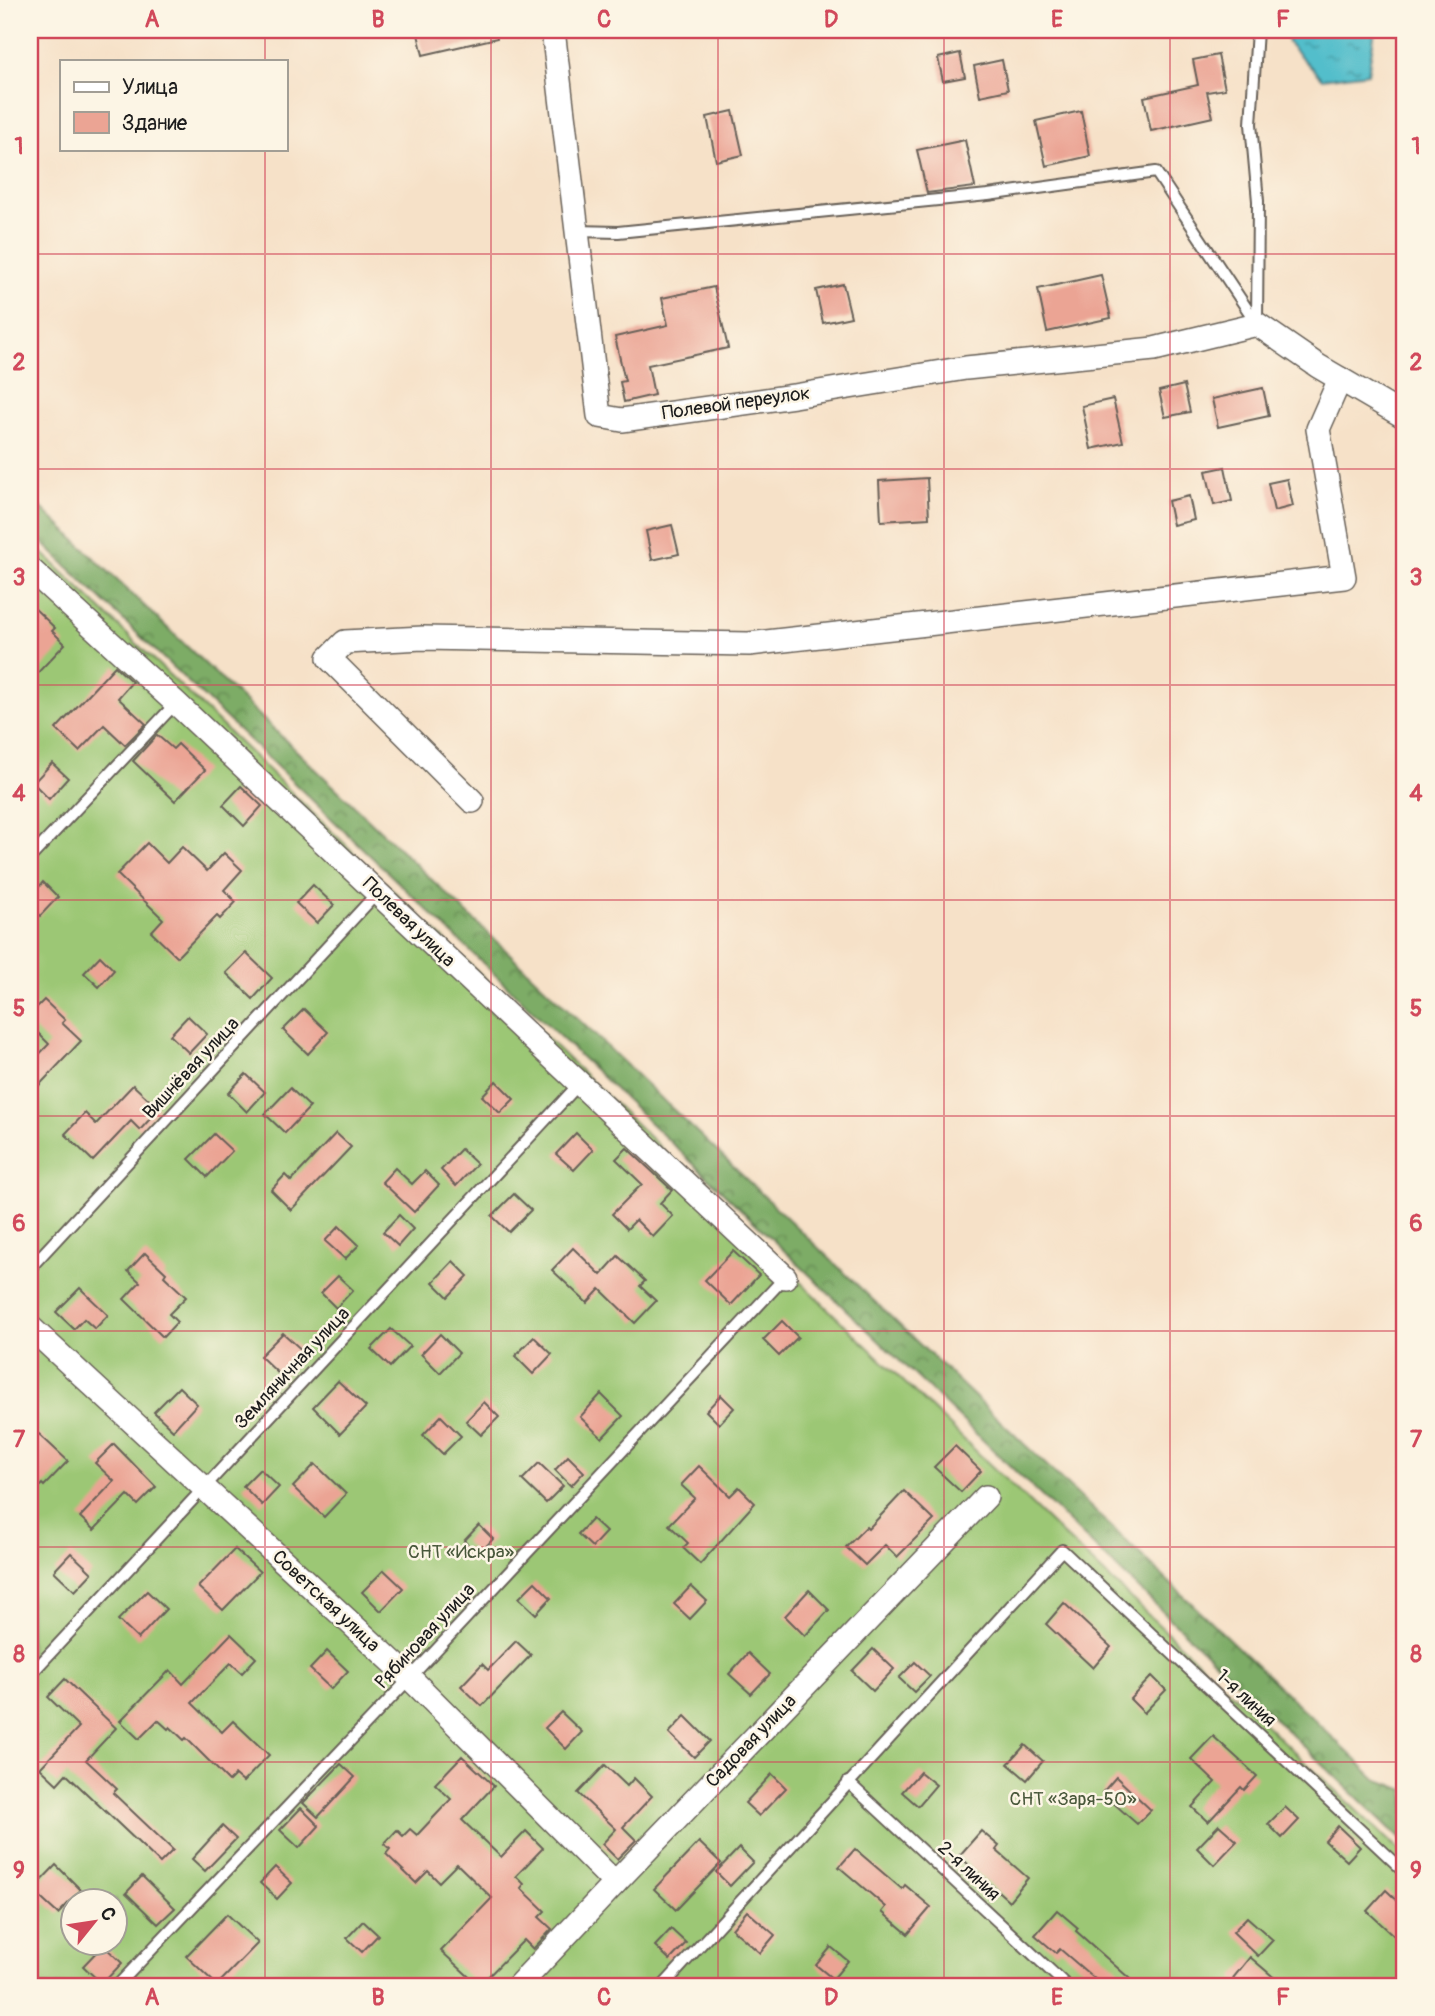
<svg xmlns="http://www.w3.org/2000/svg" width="1435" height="2016" viewBox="0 0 1435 2016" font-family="Pangolin,sans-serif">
  <defs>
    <pattern id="forest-crowns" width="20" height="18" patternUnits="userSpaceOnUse" patternTransform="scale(1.75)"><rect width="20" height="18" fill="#7dac66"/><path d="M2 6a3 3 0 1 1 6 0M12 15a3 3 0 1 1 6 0" fill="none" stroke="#668b53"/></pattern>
    <pattern id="water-ripples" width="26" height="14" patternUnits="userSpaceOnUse" patternTransform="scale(1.75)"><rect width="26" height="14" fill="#52becb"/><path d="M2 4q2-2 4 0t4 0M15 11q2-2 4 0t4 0" fill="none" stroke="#439aa4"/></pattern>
  </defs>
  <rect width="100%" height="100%" fill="#fcf5e5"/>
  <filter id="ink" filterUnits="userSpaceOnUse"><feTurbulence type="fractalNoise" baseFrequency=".0143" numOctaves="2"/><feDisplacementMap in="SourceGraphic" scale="14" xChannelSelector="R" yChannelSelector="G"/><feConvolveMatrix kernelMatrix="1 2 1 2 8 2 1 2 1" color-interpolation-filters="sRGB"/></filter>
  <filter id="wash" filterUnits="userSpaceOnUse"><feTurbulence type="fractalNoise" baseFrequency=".00686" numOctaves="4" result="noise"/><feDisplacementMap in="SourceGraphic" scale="28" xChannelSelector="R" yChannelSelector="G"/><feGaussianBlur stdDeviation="1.57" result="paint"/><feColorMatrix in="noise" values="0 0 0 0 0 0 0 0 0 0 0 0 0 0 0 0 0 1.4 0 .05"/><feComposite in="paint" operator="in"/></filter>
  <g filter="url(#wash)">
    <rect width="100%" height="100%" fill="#f6e1c8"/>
    <path fill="url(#forest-crowns)" stroke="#4c6441" stroke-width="2" d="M 30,497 L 1376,1779 L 1405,1790 L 1405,1843 L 30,531 Z"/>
    <path fill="#9cc774" stroke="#5c7248" stroke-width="2" fill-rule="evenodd" d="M 30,541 L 1062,1534 L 1405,1856 L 1405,1986 L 30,1986 ZM 74,1900 L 116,1900 L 116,1942 L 74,1942 Z"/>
    <path fill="url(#water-ripples)" stroke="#376d74" stroke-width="2" d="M 1286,30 L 1375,30 L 1368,73 L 1322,79 L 1288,43 Z"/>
    <g id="blocks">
      <g fill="#eba494">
        <path d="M 417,30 L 497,30 L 497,38 L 423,55 Z"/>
        <path d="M 960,53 L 965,77 L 943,81 L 938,58 Z"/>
        <path d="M 1218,55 L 1225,89 L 1207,92 L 1213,117 L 1151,131 L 1144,97 L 1198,85 L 1193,60 Z"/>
        <path d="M 1002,60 L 1008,90 L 980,96 L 974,66 Z"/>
        <path d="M 733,111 L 743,155 L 716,161 L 707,117 Z"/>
        <path d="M 1081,111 L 1090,156 L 1046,166 L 1036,121 Z"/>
        <path d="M 965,140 L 975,187 L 927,193 L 917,150 Z"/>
        <path d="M 1101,275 L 1111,318 L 1047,332 L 1038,289 Z"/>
        <path d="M 843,284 L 851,317 L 823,323 L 816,290 Z"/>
        <path d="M 714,287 L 728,348 L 648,365 L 654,395 L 624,402 L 620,382 L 625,381 L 615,337 L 668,325 L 662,298 Z"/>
        <path d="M 1184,385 L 1190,412 L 1165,417 L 1159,391 Z"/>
        <path d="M 1263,388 L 1269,416 L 1218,427 L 1212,399 Z"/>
        <path d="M 1113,399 L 1123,442 L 1091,449 L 1082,406 Z"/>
        <path d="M 1225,467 L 1232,501 L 1214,505 L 1206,471 Z"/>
        <path d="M 927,478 L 929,518 L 881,521 L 879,481 Z"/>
        <path d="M 1287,479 L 1293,506 L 1274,511 L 1268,483 Z"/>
        <path d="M 1189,496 L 1194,520 L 1173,525 L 1168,501 Z"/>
        <path d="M 672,525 L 679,554 L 652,560 L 646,531 Z"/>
        <path d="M 30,604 L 55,628 L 52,631 L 65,644 L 30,681 Z"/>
        <path d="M 115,666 L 132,682 L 118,698 L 146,724 L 125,745 L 104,725 L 79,751 L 56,729 Z"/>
        <path d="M 157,735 L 173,749 L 178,744 L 205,770 L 175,801 L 133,761 Z"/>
        <path d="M 52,763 L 68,778 L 49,799 L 33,783 Z"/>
        <path d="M 241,786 L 262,806 L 244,826 L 223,805 Z"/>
        <path d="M 147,843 L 167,863 L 182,847 L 207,871 L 224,853 L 242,870 L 224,890 L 236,902 L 220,919 L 217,916 L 177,957 L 151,932 L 163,919 L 117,874 Z"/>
        <path d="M 43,882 L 58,897 L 40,916 L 30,906 L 30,897 Z"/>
        <path d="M 313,885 L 334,905 L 317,923 L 296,903 Z"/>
        <path d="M 246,953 L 272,978 L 253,999 L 226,973 Z"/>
        <path d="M 100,956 L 114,970 L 99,987 L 84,973 Z"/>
        <path d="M 44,1000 L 65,1020 L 62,1023 L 81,1041 L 30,1095 L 30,1064 L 49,1044 L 30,1025 L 30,1014 Z"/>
        <path d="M 304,1009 L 328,1032 L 308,1054 L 283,1030 Z"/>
        <path d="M 188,1016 L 207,1034 L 189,1053 L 170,1035 Z"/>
        <path d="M 246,1074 L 265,1092 L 247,1112 L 228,1093 Z"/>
        <path d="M 496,1081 L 514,1099 L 500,1113 L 482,1096 Z"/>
        <path d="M 133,1085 L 159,1109 L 140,1130 L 131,1121 L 93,1161 L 65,1134 L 85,1113 L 96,1124 Z"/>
        <path d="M 290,1088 L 310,1107 L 285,1133 L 265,1114 Z"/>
        <path d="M 336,1133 L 351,1147 L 291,1210 L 271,1190 L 285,1175 L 291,1181 Z"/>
        <path d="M 576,1133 L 593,1150 L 574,1170 L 556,1154 Z"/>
        <path d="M 214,1134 L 232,1151 L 207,1177 L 189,1159 Z"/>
        <path d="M 627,1148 L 672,1190 L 660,1203 L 673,1216 L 653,1237 L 636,1220 L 627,1229 L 612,1214 L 642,1184 L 616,1159 Z"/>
        <path d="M 461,1149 L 477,1164 L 456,1186 L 441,1170 Z"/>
        <path d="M 395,1168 L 412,1184 L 425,1171 L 439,1185 L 414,1212 L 382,1182 Z"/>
        <path d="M 514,1194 L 531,1210 L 509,1232 L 492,1216 Z"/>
        <path d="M 399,1215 L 413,1229 L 398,1246 L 383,1232 Z"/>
        <path d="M 339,1226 L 359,1245 L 345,1259 L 325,1241 Z"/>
        <path d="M 573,1248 L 601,1275 L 618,1256 L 645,1281 L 640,1286 L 656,1301 L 635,1323 L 600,1289 L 587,1303 L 552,1270 Z"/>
        <path d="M 733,1251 L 759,1275 L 731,1305 L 705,1280 Z"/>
        <path d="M 145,1253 L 166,1273 L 164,1276 L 186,1297 L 169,1314 L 177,1322 L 163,1337 L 124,1299 L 140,1282 L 128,1271 Z"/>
        <path d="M 453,1261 L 468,1276 L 448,1297 L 433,1282 Z"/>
        <path d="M 338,1276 L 353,1290 L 336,1308 L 321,1293 Z"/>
        <path d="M 80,1288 L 108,1315 L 95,1329 L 84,1319 L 74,1329 L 56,1312 Z"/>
        <path d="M 782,1321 L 798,1337 L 779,1356 L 763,1340 Z"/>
        <path d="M 391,1329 L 410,1346 L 390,1367 L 371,1349 Z"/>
        <path d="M 283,1333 L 305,1353 L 282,1377 L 260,1356 Z"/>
        <path d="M 440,1334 L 459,1353 L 440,1373 L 421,1354 Z"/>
        <path d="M 534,1337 L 552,1354 L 533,1374 L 515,1356 Z"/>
        <path d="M 338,1381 L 366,1407 L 340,1434 L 313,1407 Z"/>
        <path d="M 179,1387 L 197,1404 L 173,1430 L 154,1412 Z"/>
        <path d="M 601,1394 L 623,1416 L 602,1438 L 580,1417 Z"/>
        <path d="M 721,1395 L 734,1408 L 719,1424 L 706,1411 Z"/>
        <path d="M 484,1402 L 499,1417 L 481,1435 L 466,1421 Z"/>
        <path d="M 441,1416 L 461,1436 L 443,1454 L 423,1435 Z"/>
        <path d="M 39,1434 L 68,1461 L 44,1486 L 42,1484 L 30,1496 L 30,1444 Z"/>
        <path d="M 114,1444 L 156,1487 L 138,1505 L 128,1495 L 94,1530 L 80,1517 L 114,1481 L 95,1463 Z"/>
        <path d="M 955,1446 L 981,1471 L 961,1492 L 934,1467 Z"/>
        <path d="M 568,1456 L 584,1472 L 571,1486 L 555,1470 Z"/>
        <path d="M 539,1463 L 563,1486 L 546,1503 L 522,1480 Z"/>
        <path d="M 315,1464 L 346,1494 L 324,1517 L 293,1487 Z"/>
        <path d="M 699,1466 L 730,1496 L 739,1487 L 755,1503 L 700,1564 L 683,1548 L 688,1543 L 669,1525 L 695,1498 L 681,1485 Z"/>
        <path d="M 260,1469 L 279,1487 L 262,1505 L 243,1486 Z"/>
        <path d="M 904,1491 L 934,1520 L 897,1557 L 885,1545 L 865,1565 L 846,1547 L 866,1527 L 868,1529 Z"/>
        <path d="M 592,1519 L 606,1532 L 592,1547 L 578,1534 Z"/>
        <path d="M 479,1525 L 493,1539 L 478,1555 L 464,1541 Z"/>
        <path d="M 235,1549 L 260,1572 L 223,1610 L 198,1587 Z"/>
        <path d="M 71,1553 L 92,1573 L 75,1591 L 54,1571 Z"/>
        <path d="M 384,1570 L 403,1588 L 381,1611 L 362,1592 Z"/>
        <path d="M 535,1582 L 551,1598 L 536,1614 L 519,1598 Z"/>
        <path d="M 691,1586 L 707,1601 L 690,1619 L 674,1604 Z"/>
        <path d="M 809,1590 L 829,1610 L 805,1636 L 785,1616 Z"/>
        <path d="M 147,1591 L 166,1609 L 138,1639 L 118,1620 Z"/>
        <path d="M 1064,1603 L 1111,1647 L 1093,1668 L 1046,1624 Z"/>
        <path d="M 231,1634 L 256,1658 L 242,1673 L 231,1663 L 192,1703 L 222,1732 L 233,1721 L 269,1755 L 243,1782 L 235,1775 L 229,1781 L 186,1738 L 184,1740 L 170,1727 L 168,1729 L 158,1720 L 139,1739 L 120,1721 L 170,1670 L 183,1684 Z"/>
        <path d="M 516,1641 L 531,1655 L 482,1706 L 461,1686 L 482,1664 L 488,1670 Z"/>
        <path d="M 873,1649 L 894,1669 L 873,1691 L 852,1671 Z"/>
        <path d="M 327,1651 L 348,1671 L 331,1689 L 310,1669 Z"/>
        <path d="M 748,1653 L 770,1674 L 751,1694 L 729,1674 Z"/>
        <path d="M 915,1662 L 930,1676 L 914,1692 L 899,1678 Z"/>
        <path d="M 1152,1676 L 1166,1690 L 1144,1713 L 1130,1699 Z"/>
        <path d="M 65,1679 L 116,1728 L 86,1760 L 117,1789 L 113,1793 L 173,1850 L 160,1863 L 66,1774 L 57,1784 L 40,1768 L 79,1727 L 48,1697 Z"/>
        <path d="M 561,1712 L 582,1732 L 566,1749 L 545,1728 Z"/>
        <path d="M 685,1716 L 710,1741 L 694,1757 L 669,1733 Z"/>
        <path d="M 1213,1736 L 1257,1776 L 1244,1790 L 1241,1787 L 1208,1822 L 1192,1807 L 1215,1782 L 1191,1759 Z"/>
        <path d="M 1025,1745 L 1043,1761 L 1027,1780 L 1008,1764 Z"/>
        <path d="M 462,1756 L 494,1786 L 462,1820 L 501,1857 L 526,1831 L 543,1848 L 516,1876 L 524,1884 L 521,1888 L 545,1911 L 539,1917 L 552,1929 L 533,1949 L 524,1940 L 479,1986 L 441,1951 L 492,1898 L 457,1864 L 439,1882 L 428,1871 L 416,1883 L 386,1854 L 390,1849 L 384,1844 L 397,1830 L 403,1836 L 410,1829 L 417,1835 L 451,1799 L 435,1784 Z"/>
        <path d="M 341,1764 L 355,1777 L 318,1817 L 303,1803 Z"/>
        <path d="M 605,1765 L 627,1786 L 634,1778 L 652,1796 L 623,1827 L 636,1840 L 617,1859 L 602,1844 L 616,1829 L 578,1793 Z"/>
        <path d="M 920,1772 L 936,1785 L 918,1806 L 902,1792 Z"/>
        <path d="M 772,1774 L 786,1788 L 759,1816 L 745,1803 Z"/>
        <path d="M 1116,1777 L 1151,1810 L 1137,1824 L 1102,1793 Z"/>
        <path d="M 1285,1807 L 1299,1820 L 1282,1838 L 1268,1824 Z"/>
        <path d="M 301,1808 L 319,1826 L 299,1848 L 280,1830 Z"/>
        <path d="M 1219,1825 L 1237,1841 L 1214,1865 L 1197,1848 Z"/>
        <path d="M 222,1826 L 236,1839 L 205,1871 L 192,1859 Z"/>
        <path d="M 1338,1826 L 1360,1847 L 1347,1861 L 1325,1841 Z"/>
        <path d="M 981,1831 L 999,1846 L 996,1850 L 1028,1878 L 1009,1901 L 959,1856 Z"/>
        <path d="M 699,1842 L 721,1863 L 676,1910 L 654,1889 Z"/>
        <path d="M 739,1848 L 753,1862 L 730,1886 L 716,1872 Z"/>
        <path d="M 855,1849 L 902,1889 L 905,1885 L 931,1907 L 908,1934 L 882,1912 L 886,1907 L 839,1867 Z"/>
        <path d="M 56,1865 L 81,1890 L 58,1914 L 32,1890 Z"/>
        <path d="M 275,1867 L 292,1883 L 277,1899 L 260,1883 Z"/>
        <path d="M 142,1876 L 175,1908 L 158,1924 L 126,1893 Z"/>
        <path d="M 1386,1890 L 1405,1908 L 1405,1946 L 1367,1911 Z"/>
        <path d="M 1057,1910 L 1078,1928 L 1076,1931 L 1138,1986 L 1103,1986 L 1060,1949 L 1056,1953 L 1035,1935 Z"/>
        <path d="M 747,1911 L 775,1935 L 760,1953 L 732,1929 Z"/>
        <path d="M 227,1914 L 258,1943 L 217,1985 L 186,1956 Z"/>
        <path d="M 1247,1917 L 1273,1940 L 1258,1956 L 1233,1932 Z"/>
        <path d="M 363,1921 L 378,1935 L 362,1952 L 347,1938 Z"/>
        <path d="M 671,1929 L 686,1943 L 670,1960 L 655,1946 Z"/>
        <path d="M 103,1945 L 122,1963 L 102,1984 L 83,1966 Z"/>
        <path d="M 831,1947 L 848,1961 L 833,1979 L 816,1965 Z"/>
        <path d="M 1250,1957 L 1284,1986 L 1243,1986 L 1233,1978 Z"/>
      </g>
    </g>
  </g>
  <g filter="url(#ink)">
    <use href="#blocks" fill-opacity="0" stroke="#686158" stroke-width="2"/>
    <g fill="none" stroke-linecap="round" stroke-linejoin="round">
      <g stroke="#686158" stroke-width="14">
        <g id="service">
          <path d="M 577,231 L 618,232 L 988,195 L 1156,172 L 1257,324 L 1258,201 L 1251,124 L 1257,30"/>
          <path d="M 30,858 L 176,703"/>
          <path d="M 30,1268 L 378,892"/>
          <path d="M 30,1675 L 579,1084"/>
          <path d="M 848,1782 L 1067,1986"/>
          <path d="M 117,1986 L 410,1678 L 785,1277"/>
          <path d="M 663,1986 L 1062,1550 L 1405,1872"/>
        </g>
      </g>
      <g stroke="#686158" stroke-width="26">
        <g id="minor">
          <path d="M 553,30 L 599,416 L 622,420 L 794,396 L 966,368 L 1154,349 L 1257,324 L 1318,366 L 1405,417"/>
          <path d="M 30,569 L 176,703 L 785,1277"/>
          <path d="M 472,801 L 329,658 L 345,642 L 423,638 L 749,644 L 1344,577 L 1318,429 L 1340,379"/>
          <path d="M 30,1327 L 410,1678 L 615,1883"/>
          <path d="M 518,1986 L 615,1883 L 986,1497"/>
        </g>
      </g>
      <use href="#service" stroke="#fff" stroke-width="10"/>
      <use href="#minor" stroke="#fff" stroke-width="23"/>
    </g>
  </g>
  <path fill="none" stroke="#d1495b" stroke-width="2" stroke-opacity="0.55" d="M 265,30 L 265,61M 491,30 L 491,1986M 718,30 L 718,1986M 944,30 L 944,1986M 1170,30 L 1170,1986M 265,149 L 265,1986M 30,254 L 1405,254M 30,469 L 1405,469M 30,685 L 1405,685M 30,900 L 1405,900M 30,1116 L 1405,1116M 30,1331 L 1405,1331M 30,1547 L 1405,1547M 30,1762 L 1405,1762"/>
  <g text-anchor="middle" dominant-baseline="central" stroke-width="5" stroke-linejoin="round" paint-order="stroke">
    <g font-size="19" fill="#1c1c1c" stroke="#fcf5e5">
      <text transform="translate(736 403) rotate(-8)">Полевой переулок</text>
      <text transform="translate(409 922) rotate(44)">Полевая улица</text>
      <text transform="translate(191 1068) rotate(-47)">Вишнёвая улица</text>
      <text transform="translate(292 1368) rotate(-47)">Земляничная улица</text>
      <text transform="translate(326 1601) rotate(43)">Советская улица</text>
      <text transform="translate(425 1636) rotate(-47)">Рябиновая улица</text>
      <text transform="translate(1246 1698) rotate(43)">1-я линия</text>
      <text transform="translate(751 1741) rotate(-46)">Садовая улица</text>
      <text transform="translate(969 1871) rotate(43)">2-я линия</text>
    </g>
    <g font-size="19" fill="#49583b" stroke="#fcf5e5">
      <text x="461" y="1552">СНТ «Искра»</text>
      <text x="1073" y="1799">СНТ «Заря-50»</text>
    </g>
  </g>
  <rect width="1435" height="2016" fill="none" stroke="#fcf5e5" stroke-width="77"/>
  <rect x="60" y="60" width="228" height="91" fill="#fcf5e5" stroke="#a29e95" stroke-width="2"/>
  <rect x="74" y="82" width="35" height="10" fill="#ffffff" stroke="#a29e95" stroke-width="2"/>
  <text x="122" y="94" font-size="21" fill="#1c1c1c">Улица</text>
  <rect x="74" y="112" width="35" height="21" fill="#eba494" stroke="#a29e95" stroke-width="2"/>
  <text x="122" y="130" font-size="21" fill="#1c1c1c">Здание</text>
  <g transform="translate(94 1922) rotate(60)"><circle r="33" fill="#fcf5e5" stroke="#a29e95" stroke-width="2"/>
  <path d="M0-5L12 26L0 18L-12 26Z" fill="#d1495b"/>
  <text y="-10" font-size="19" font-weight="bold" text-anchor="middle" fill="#1c1c1c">С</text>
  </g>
  <rect x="38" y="38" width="1358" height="1940" fill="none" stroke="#d1495b" stroke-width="2.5"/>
  <g font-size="23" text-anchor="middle" font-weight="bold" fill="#d1495b">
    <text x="152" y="27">A</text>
    <text x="378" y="27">B</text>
    <text x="604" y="27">C</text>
    <text x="831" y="27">D</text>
    <text x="1057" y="27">E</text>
    <text x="1283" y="27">F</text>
    <text x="19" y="154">1</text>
    <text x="1416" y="154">1</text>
    <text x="19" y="370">2</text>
    <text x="1416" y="370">2</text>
    <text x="19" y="585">3</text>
    <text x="1416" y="585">3</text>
    <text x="19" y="801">4</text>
    <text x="1416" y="801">4</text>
    <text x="19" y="1016">5</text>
    <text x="1416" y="1016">5</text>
    <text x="19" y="1231">6</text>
    <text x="1416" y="1231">6</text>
    <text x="19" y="1447">7</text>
    <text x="1416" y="1447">7</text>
    <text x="19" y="1662">8</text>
    <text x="1416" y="1662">8</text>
    <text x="19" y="1878">9</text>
    <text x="1416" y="1878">9</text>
    <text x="152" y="2005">A</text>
    <text x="378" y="2005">B</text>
    <text x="604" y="2005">C</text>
    <text x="831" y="2005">D</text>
    <text x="1057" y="2005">E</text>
    <text x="1283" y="2005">F</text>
  </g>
</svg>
